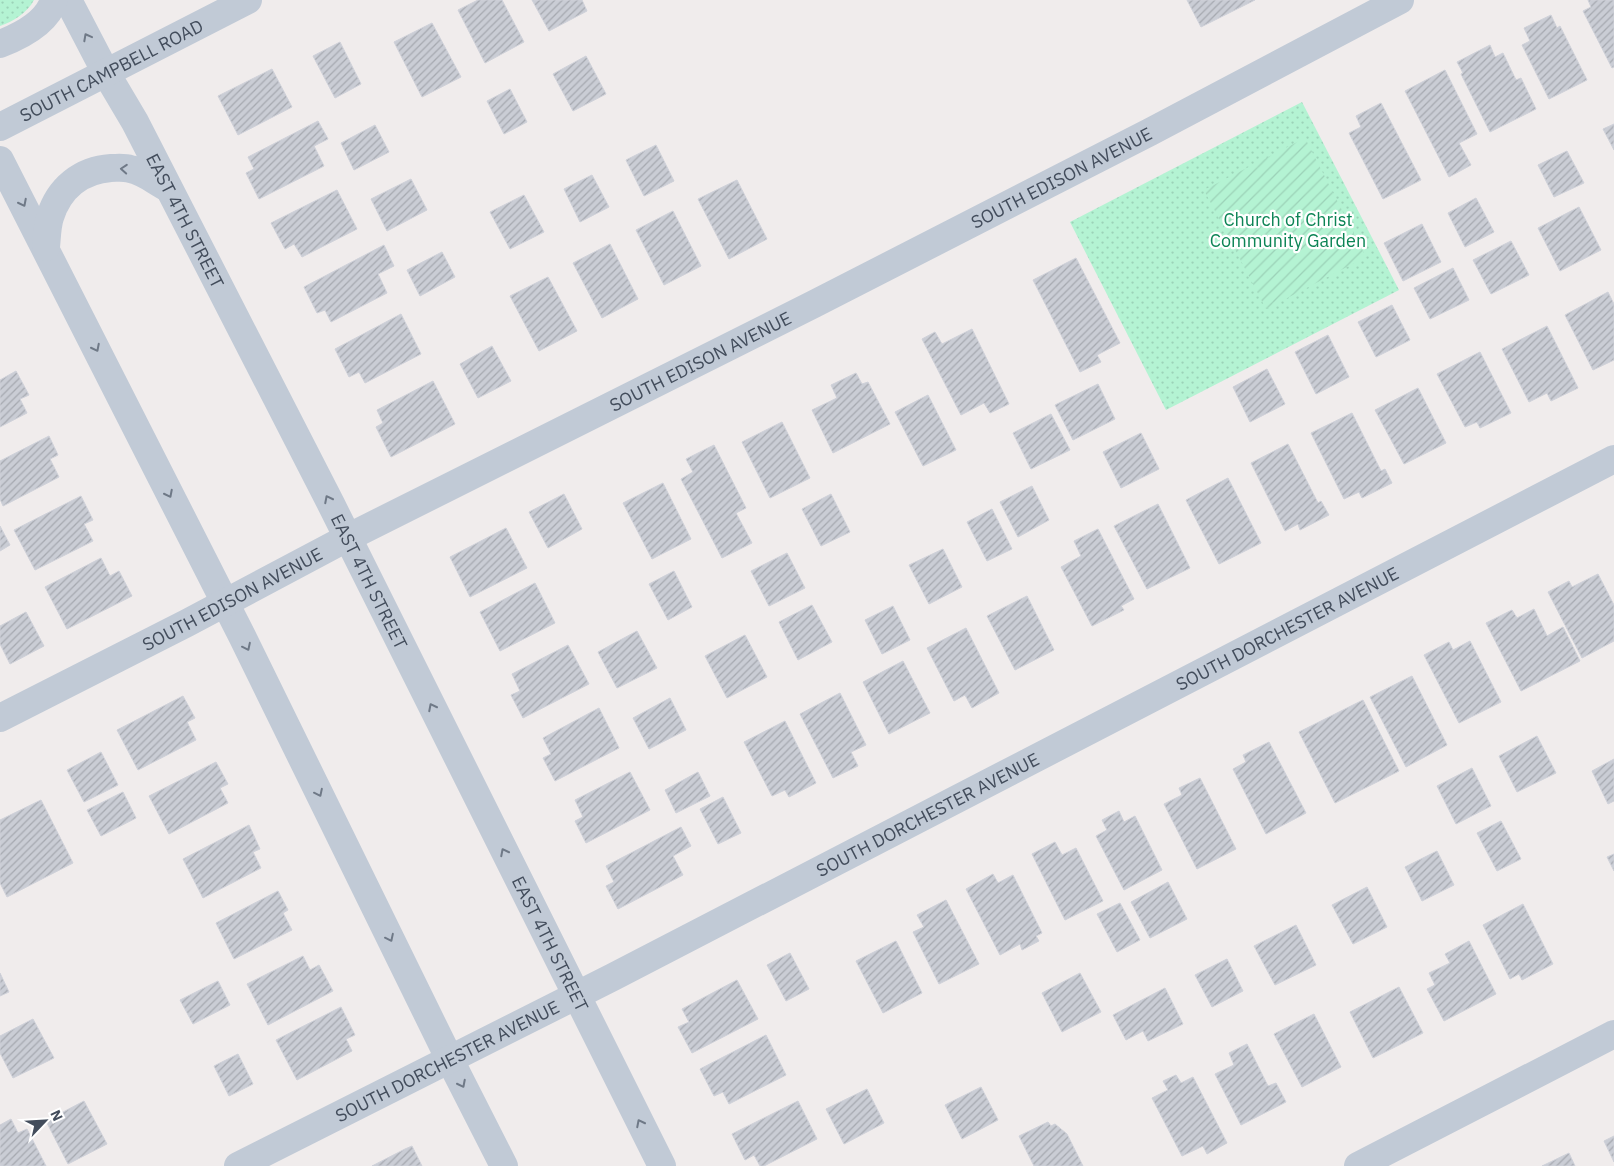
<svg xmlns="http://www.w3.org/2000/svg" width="1614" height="1166" viewBox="0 0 1614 1166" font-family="'IBM Plex Sans',sans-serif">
  <defs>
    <pattern id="grass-dots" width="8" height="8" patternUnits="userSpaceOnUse" patternTransform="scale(1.25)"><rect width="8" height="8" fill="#b4f3d3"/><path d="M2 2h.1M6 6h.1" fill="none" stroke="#9cd2b8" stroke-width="1.8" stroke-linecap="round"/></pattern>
    <pattern id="garden-furrows" width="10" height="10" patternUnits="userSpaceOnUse" patternTransform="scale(1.25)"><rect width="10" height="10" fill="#b4f3d3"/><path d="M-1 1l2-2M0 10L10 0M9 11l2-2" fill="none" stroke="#9cd2b8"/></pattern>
    <pattern id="building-hatch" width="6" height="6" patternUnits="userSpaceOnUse" patternTransform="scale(1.25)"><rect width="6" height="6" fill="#cacdd5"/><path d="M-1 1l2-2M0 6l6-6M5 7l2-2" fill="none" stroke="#a6a9b0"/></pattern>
  </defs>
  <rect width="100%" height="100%" fill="#f0ecec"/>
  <g fill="url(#grass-dots)">
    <path d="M 0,0 L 34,0 C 27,13 14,21 0,26 Z"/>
    <path d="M 1302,102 L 1399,290 L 1166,410 L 1070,222 Z"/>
  </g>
  <path fill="url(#garden-furrows)" d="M 1305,138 L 1366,257 L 1266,309 L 1204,190 Z"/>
  <g fill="url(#building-hatch)" stroke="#cfd1d9">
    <path d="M 478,0 L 502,0 L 524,42 L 485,63 L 458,10 Z"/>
    <path d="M 532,0 L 582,0 L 587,11 L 549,31 Z"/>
    <path d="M 1187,0 L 1255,0 L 1201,27 Z"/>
    <path d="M 1588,0 L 1614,0 L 1614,67 L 1612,68 L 1583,11 L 1591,7 Z"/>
    <path d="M 1551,15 L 1557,28 L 1560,26 L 1587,80 L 1549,99 L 1522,45 L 1530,41 L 1524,28 Z"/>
    <path d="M 432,23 L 461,77 L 422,97 L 394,42 Z"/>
    <path d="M 340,42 L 361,84 L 335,98 L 313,56 Z"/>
    <path d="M 1490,45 L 1495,57 L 1503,53 L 1516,80 L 1521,78 L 1536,109 L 1490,132 L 1461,74 L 1463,73 L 1457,62 Z"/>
    <path d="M 586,56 L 606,94 L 573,111 L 553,74 Z"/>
    <path d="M 272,69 L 292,107 L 238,135 L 218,96 Z"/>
    <path d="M 1445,70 L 1477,134 L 1459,143 L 1471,165 L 1449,177 L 1405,91 Z"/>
    <path d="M 510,89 L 527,122 L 504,134 L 487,101 Z"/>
    <path d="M 1381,103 L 1421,180 L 1383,199 L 1349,133 L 1361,127 L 1356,116 Z"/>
    <path d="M 318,121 L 328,139 L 314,146 L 324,166 L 259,199 L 246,173 L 254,169 L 248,157 Z"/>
    <path d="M 1614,124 L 1614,150 L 1603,129 Z"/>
    <path d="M 375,125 L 389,152 L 354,170 L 341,143 Z"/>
    <path d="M 656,145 L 674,181 L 644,196 L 626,160 Z"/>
    <path d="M 1567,151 L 1584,183 L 1554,197 L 1538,165 Z"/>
    <path d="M 592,175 L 609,207 L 580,222 L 564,189 Z"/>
    <path d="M 411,179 L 427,210 L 387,231 L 371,199 Z"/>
    <path d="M 737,180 L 767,239 L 729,259 L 698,199 Z"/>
    <path d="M 337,190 L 357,229 L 302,257 L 294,244 L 285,249 L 271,223 Z"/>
    <path d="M 524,195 L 544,232 L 510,249 L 490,212 Z"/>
    <path d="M 1476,198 L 1494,232 L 1465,247 L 1448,213 Z"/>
    <path d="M 1579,207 L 1601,250 L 1560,271 L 1538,228 Z"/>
    <path d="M 673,211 L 701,266 L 664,285 L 636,230 Z"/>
    <path d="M 1422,224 L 1441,262 L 1403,281 L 1384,243 Z"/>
    <path d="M 1511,241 L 1529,275 L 1491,294 L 1473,260 Z"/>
    <path d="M 610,244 L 638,299 L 602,318 L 573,263 Z"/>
    <path d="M 384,245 L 394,266 L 378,274 L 387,293 L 331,322 L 325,310 L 317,313 L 304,287 Z"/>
    <path d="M 442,252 L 455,277 L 420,296 L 407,270 Z"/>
    <path d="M 1076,258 L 1120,343 L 1097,355 L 1101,362 L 1080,372 L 1033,280 Z"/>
    <path d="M 1453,268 L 1469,300 L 1430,319 L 1414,288 Z"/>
    <path d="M 548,277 L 577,331 L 539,351 L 510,296 Z"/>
    <path d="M 1608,292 L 1614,304 L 1614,360 L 1593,370 L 1565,315 Z"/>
    <path d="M 1392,305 L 1410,340 L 1376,357 L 1358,322 Z"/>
    <path d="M 401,314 L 421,354 L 365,383 L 359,372 L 349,377 L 335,349 Z"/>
    <path d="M 1547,326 L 1578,388 L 1551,401 L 1547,393 L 1529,402 L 1502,349 Z"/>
    <path d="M 972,329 L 1009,404 L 990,413 L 984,403 L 961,415 L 922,339 L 935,332 L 942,344 Z"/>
    <path d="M 1328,335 L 1349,377 L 1316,394 L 1295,352 Z"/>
    <path d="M 492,346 L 511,381 L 478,398 L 460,364 Z"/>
    <path d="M 1480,352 L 1511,413 L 1480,428 L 1477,422 L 1465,427 L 1437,374 Z"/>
    <path d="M 1267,369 L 1285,404 L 1250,422 L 1233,387 Z"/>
    <path d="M 16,371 L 29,395 L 20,399 L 27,413 L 0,427 L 0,380 Z"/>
    <path d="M 856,373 L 862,384 L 868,382 L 890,424 L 833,453 L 812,410 L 837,398 L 831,385 Z"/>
    <path d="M 433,381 L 455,424 L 391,457 L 376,427 L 383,423 L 377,410 Z"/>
    <path d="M 1098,384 L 1115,419 L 1073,440 L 1055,405 Z"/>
    <path d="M 1418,388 L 1446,443 L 1404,464 L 1375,410 Z"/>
    <path d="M 928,395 L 956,450 L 923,466 L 895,412 Z"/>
    <path d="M 1352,413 L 1381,471 L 1385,469 L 1392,483 L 1362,498 L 1359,492 L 1344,499 L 1311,433 Z"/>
    <path d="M 1051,414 L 1070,450 L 1031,469 L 1013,433 Z"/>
    <path d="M 782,422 L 810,478 L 770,498 L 742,442 Z"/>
    <path d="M 1141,433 L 1159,469 L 1121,488 L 1103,452 Z"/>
    <path d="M 49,436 L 58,455 L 50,459 L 59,477 L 3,506 L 0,499 L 0,461 Z"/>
    <path d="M 1288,444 L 1318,503 L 1321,501 L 1329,515 L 1300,530 L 1298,524 L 1285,531 L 1251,463 Z"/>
    <path d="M 714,445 L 746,508 L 736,513 L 752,543 L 722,558 L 681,479 L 693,472 L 686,459 Z"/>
    <path d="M 1228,478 L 1261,543 L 1219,564 L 1186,500 Z"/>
    <path d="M 663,483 L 691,539 L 652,559 L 623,503 Z"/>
    <path d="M 1032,486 L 1049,520 L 1018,537 L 1000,502 Z"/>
    <path d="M 564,494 L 582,529 L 548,548 L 529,512 Z"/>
    <path d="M 831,494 L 850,532 L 821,546 L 802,509 Z"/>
    <path d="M 81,496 L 93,520 L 84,524 L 93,541 L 35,570 L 14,530 Z"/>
    <path d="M 1158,504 L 1190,568 L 1147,589 L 1114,526 Z"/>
    <path d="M 992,509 L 1012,549 L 987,561 L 967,522 Z"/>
    <path d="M 0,526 L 10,545 L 0,551 Z"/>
    <path d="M 506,528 L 527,568 L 470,597 L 450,557 Z"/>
    <path d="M 1098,529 L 1134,599 L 1121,606 L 1124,610 L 1092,626 L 1061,567 L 1081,556 L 1074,541 Z"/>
    <path d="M 943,549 L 962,587 L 929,604 L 909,565 Z"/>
    <path d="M 787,553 L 805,588 L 769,606 L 751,571 Z"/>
    <path d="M 101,558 L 110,576 L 119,571 L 132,596 L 67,629 L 45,587 Z"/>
    <path d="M 674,571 L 692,607 L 668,620 L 649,584 Z"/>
    <path d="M 1598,574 L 1614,605 L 1614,641 L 1582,658 L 1548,592 L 1569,581 L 1572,587 Z"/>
    <path d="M 535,583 L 555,623 L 500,651 L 480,612 Z"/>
    <path d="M 1027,596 L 1054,650 L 1015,670 L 987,616 Z"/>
    <path d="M 812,605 L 832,642 L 798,660 L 779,622 Z"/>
    <path d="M 893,606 L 910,640 L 882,654 L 865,620 Z"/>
    <path d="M 1534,609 L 1547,636 L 1563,627 L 1580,661 L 1521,691 L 1486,623 L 1512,610 L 1517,618 Z"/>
    <path d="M 26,612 L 44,646 L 10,664 L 0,644 L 0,626 Z"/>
    <path d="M 966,628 L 999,693 L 972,708 L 965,695 L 954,701 L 927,648 Z"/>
    <path d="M 637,631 L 657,668 L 617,688 L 598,652 Z"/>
    <path d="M 745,635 L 767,677 L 727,698 L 705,656 Z"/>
    <path d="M 1470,641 L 1501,702 L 1459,723 L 1424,655 L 1449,642 L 1453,650 Z"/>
    <path d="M 568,645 L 589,684 L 523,718 L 511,695 L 520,691 L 512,674 Z"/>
    <path d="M 903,661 L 930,713 L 889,734 L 863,682 Z"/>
    <path d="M 1412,676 L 1447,745 L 1406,767 L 1370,697 Z"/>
    <path d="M 840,693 L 866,745 L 851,752 L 858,766 L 833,778 L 800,714 Z"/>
    <path d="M 183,696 L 195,718 L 187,722 L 196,740 L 138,770 L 117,730 Z"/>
    <path d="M 670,698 L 686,730 L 649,749 L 633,718 Z"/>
    <path d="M 1363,700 L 1399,771 L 1335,803 L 1299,732 Z"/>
    <path d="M 599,708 L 619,748 L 555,781 L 543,758 L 551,754 L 543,738 Z"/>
    <path d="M 785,721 L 816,783 L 789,797 L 785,790 L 772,796 L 744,742 Z"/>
    <path d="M 1537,736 L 1556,773 L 1517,792 L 1499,756 Z"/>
    <path d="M 1269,742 L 1306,813 L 1266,834 L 1233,769 L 1246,762 L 1243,755 Z"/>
    <path d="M 101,752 L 118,785 L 84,802 L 67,770 Z"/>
    <path d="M 1614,759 L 1614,801 L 1608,804 L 1592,771 Z"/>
    <path d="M 216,762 L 228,784 L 220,788 L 228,803 L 169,834 L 149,796 Z"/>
    <path d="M 1472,768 L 1491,806 L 1456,824 L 1437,786 Z"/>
    <path d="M 630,772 L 650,810 L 586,843 L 575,821 L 583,817 L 575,800 Z"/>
    <path d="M 698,772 L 710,796 L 676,813 L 665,790 Z"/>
    <path d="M 1200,778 L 1236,849 L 1197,869 L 1164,804 L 1182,795 L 1179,788 Z"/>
    <path d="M 123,792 L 136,818 L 101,836 L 87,810 Z"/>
    <path d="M 723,797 L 741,833 L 718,844 L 700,809 Z"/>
    <path d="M 41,800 L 73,863 L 7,897 L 0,883 L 0,820 Z"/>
    <path d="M 1119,811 L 1124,822 L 1135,816 L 1162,870 L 1124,890 L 1096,836 L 1107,830 L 1102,820 Z"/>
    <path d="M 1501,821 L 1521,859 L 1497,871 L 1477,833 Z"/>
    <path d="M 249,825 L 260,849 L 253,852 L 261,868 L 203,898 L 183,859 Z"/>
    <path d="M 681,827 L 691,846 L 673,856 L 683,875 L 618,909 L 606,886 L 614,882 L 606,866 Z"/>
    <path d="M 1055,842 L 1062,855 L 1076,848 L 1103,901 L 1065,920 L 1032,854 Z"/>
    <path d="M 1437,851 L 1454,885 L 1422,901 L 1405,867 Z"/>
    <path d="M 1614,854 L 1614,871 L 1607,857 Z"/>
    <path d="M 993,874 L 998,883 L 1013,875 L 1042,933 L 1036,936 L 1039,941 L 1022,950 L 1020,944 L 1000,955 L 966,889 Z"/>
    <path d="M 1168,882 L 1187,919 L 1150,938 L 1131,902 Z"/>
    <path d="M 1367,887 L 1387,927 L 1353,944 L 1332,905 Z"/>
    <path d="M 278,891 L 288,910 L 283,913 L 292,930 L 234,959 L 216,923 Z"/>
    <path d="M 946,900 L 979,964 L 939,984 L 913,932 L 924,927 L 917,915 Z"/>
    <path d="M 1120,903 L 1140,940 L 1117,952 L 1097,914 Z"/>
    <path d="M 1523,904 L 1553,964 L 1522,980 L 1519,974 L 1510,979 L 1483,925 Z"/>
    <path d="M 1296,925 L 1316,965 L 1275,985 L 1254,946 Z"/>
    <path d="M 896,941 L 922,993 L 883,1013 L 856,961 Z"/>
    <path d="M 1469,941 L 1496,994 L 1444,1021 L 1427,989 L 1435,985 L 1429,973 L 1450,963 L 1445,954 Z"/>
    <path d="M 790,953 L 809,989 L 786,1001 L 767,965 Z"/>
    <path d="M 303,956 L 310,970 L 319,965 L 333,991 L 268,1025 L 247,984 Z"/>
    <path d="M 1227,959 L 1243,991 L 1212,1007 L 1195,975 Z"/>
    <path d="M 0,973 L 9,992 L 0,996 Z"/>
    <path d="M 1080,973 L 1101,1012 L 1062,1032 L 1042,993 Z"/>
    <path d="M 737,980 L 758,1019 L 692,1053 L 678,1027 L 689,1022 L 682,1009 Z"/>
    <path d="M 218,981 L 230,1005 L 193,1024 L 180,1000 Z"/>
    <path d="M 1399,987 L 1423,1033 L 1373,1058 L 1350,1012 Z"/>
    <path d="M 1165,988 L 1183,1024 L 1148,1041 L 1143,1031 L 1126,1040 L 1113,1015 Z"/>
    <path d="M 341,1007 L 355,1035 L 346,1039 L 352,1051 L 297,1080 L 276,1040 Z"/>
    <path d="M 1314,1014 L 1341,1067 L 1302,1087 L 1274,1034 Z"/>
    <path d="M 33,1019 L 54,1058 L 13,1078 L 0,1053 L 0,1036 Z"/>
    <path d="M 766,1035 L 786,1075 L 729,1104 L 723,1092 L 714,1096 L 700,1069 Z"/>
    <path d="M 1247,1044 L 1268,1086 L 1276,1083 L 1286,1102 L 1241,1125 L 1215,1074 L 1234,1065 L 1229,1053 Z"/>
    <path d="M 238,1054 L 253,1084 L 229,1096 L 214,1066 Z"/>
    <path d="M 1176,1075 L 1181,1083 L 1193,1077 L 1227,1143 L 1207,1154 L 1203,1146 L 1182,1156 L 1152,1098 L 1168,1090 L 1163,1081 Z"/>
    <path d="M 981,1087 L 998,1120 L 962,1139 L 945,1105 Z"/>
    <path d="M 867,1089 L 884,1123 L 844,1144 L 826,1109 Z"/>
    <path d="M 84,1101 L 107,1144 L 68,1164 L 46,1121 Z"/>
    <path d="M 798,1101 L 817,1139 L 764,1166 L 760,1166 L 754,1155 L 745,1160 L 732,1134 Z"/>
    <path d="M 11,1119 L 18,1133 L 27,1129 L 46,1166 L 0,1166 L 0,1125 Z"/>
    <path d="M 1048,1122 L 1051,1126 L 1055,1124 L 1067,1134 L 1083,1166 L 1034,1166 L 1019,1136 Z"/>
    <path d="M 1614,1136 L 1614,1162 L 1604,1141 Z"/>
    <path d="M 412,1146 L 422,1166 L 372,1166 L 405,1149 Z"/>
    <path d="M 1569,1153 L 1575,1166 L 1542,1166 Z"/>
  </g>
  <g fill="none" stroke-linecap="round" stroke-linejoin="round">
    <g stroke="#c1cad6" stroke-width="28">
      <path id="s1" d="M 68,0 L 106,73 L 135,122 L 331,504 L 662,1166"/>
      <path d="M 0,44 C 21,36 47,23 54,0"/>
      <path id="s2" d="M 0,127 L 248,0"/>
      <path d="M 0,160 L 242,636 L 449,1058 L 504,1166"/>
      <path d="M 46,247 C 47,238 47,226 50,217 C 59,188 81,170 111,168 C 117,168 124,167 130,169 C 143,171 156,182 168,188"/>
      <path id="s3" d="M 0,718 L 187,623 L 347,538 L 814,304 L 1150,132 L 1400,0"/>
      <path id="s4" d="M 238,1166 L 613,977 L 1614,459"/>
      <path d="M 1358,1166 L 1614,1034"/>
    </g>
  </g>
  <defs><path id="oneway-chevron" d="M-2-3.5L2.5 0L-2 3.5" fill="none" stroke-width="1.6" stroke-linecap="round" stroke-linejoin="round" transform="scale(1.25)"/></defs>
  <g stroke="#6f7987">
    <use href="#oneway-chevron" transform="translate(87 37) rotate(-118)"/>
    <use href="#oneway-chevron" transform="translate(124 169) rotate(-176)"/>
    <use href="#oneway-chevron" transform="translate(23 203) rotate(63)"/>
    <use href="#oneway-chevron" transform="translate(96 348) rotate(63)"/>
    <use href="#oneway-chevron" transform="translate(169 494) rotate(63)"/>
    <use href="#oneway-chevron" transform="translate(328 499) rotate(-117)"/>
    <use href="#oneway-chevron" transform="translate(247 647) rotate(64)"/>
    <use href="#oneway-chevron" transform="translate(432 707) rotate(-117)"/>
    <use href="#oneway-chevron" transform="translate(319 793) rotate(64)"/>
    <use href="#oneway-chevron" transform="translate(504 852) rotate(-117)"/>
    <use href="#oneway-chevron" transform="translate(390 938) rotate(64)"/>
    <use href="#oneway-chevron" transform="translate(462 1084) rotate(63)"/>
    <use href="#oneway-chevron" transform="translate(640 1123) rotate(-117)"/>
  </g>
  <g text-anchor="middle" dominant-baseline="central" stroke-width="4.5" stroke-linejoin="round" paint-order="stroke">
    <g font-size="18" fill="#434d5c" stroke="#fff">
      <text stroke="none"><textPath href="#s2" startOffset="125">SOUTH CAMPBELL ROAD</textPath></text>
      <text stroke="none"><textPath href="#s3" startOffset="1191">SOUTH EDISON AVENUE</textPath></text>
      <text stroke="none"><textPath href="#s1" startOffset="250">EAST 4TH STREET</textPath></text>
      <text stroke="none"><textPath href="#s3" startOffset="786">SOUTH EDISON AVENUE</textPath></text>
      <text stroke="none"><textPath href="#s1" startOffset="655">EAST 4TH STREET</textPath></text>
      <text stroke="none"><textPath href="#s3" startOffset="261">SOUTH EDISON AVENUE</textPath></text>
      <text stroke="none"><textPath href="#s4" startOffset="1179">SOUTH DORCHESTER AVENUE</textPath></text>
      <text stroke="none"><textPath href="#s4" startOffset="774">SOUTH DORCHESTER AVENUE</textPath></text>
      <text stroke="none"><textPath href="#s1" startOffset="1060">EAST 4TH STREET</textPath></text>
      <text stroke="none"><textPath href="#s4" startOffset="234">SOUTH DORCHESTER AVENUE</textPath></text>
    </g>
    <g font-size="18" fill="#0c8455" stroke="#fff">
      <text x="1288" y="219">Church of Christ<tspan x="1288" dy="21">Community Garden</tspan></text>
    </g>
  </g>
  <g transform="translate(45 1121) rotate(65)" stroke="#ffffff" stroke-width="4" paint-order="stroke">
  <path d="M0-4L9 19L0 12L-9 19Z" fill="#434d5c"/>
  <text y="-8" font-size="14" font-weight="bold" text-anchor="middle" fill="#434d5c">N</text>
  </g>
</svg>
